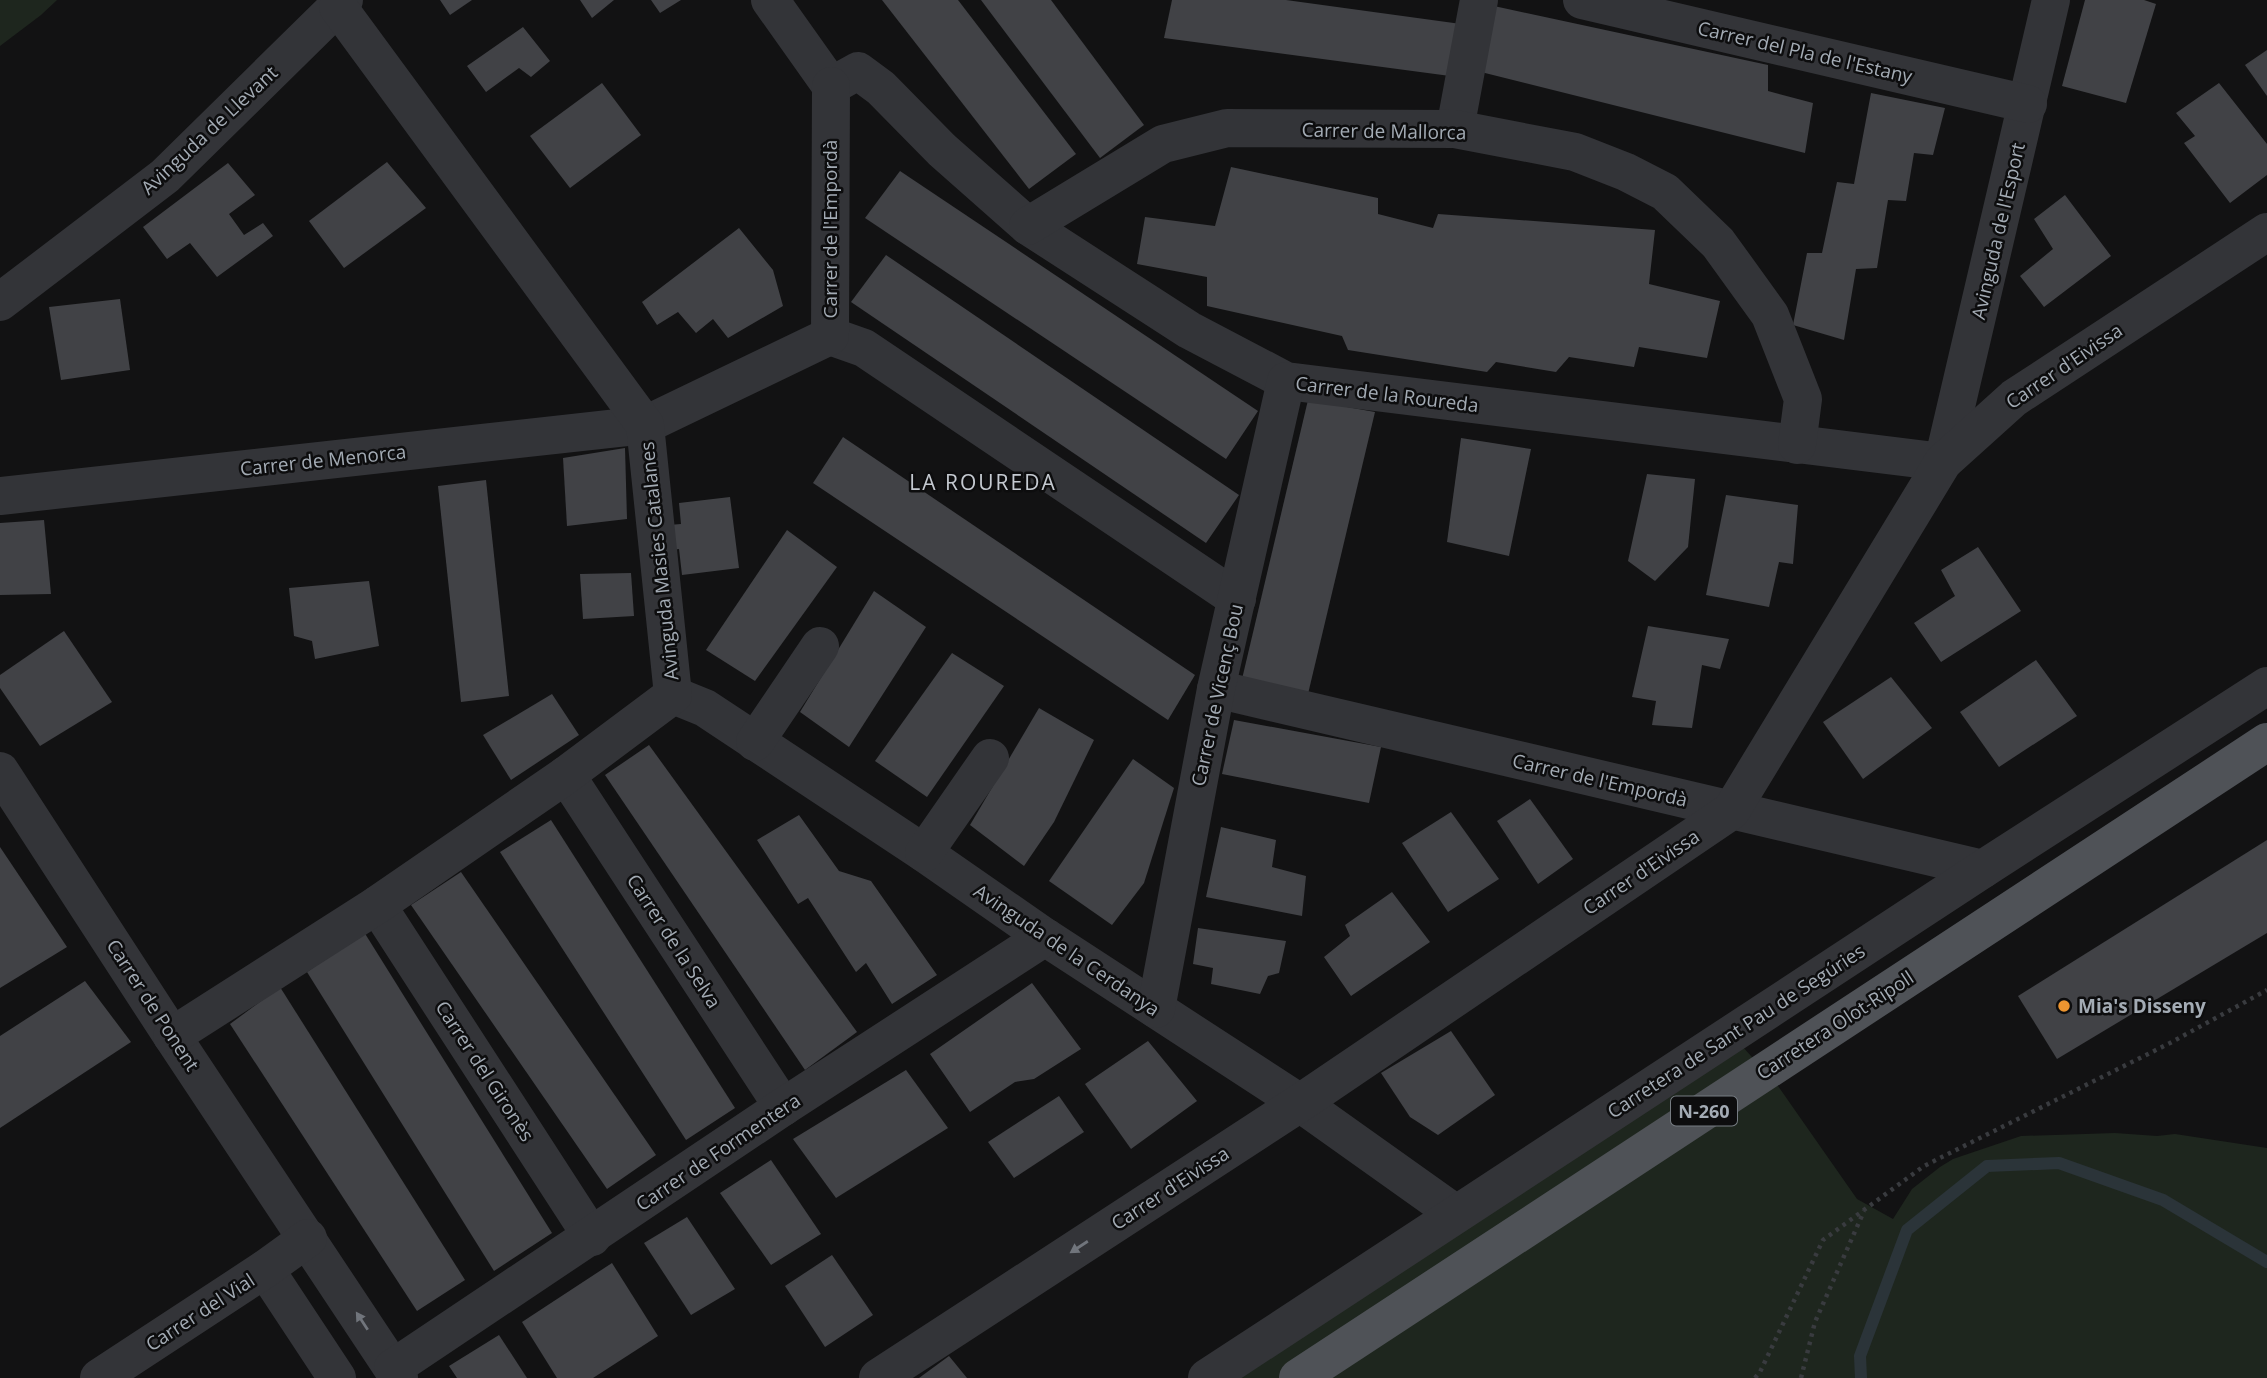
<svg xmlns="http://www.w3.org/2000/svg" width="2267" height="1378" viewBox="0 0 2267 1378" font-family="'Open Sans',sans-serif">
  <rect width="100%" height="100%" fill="#121213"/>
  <g fill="#1e261e">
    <path d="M 0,0 L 57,0 L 41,15 L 0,46 Z"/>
    <path d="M 1742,1046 L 1778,1086 L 1857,1199 L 1893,1219 L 1912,1189 L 1940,1167 L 1953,1159 L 2021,1136 L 2115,1133 L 2157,1136 L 2175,1134 L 2267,1148 L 2267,1378 L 1235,1378 Z"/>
  </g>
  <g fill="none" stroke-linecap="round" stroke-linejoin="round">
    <path stroke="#2b3439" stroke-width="12" d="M 1861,1378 L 1860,1356 L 1907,1230 L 1987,1166 L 2059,1163 L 2163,1200 L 2267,1262"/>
  </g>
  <g fill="#414246">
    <path d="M 440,0 L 472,0 L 450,15 Z"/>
    <path d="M 580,0 L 614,0 L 592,18 Z"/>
    <path d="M 651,0 L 681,0 L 660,13 Z"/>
    <path d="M 882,0 L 958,0 L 1076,154 L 1029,189 Z"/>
    <path d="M 981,0 L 1051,0 L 1144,125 L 1100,158 Z"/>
    <path d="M 1172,0 L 1286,0 L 1461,24 L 1450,76 L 1164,38 Z"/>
    <path d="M 2085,0 L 2144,0 L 2156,4 L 2126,103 L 2062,86 Z"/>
    <path d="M 1494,6 L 1768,65 L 1768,91 L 1813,103 L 1805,153 L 1477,71 Z"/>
    <path d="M 523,27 L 550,61 L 531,77 L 519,68 L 486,92 L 467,66 Z"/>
    <path d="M 2267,50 L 2267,96 L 2245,65 Z"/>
    <path d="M 602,83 L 641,135 L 570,188 L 530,136 Z"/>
    <path d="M 2219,83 L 2267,144 L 2267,175 L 2230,203 L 2184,143 L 2195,136 L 2176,113 Z"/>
    <path d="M 1871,93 L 1945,108 L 1933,155 L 1914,153 L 1906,201 L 1888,200 L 1877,268 L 1856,269 L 1844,340 L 1793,325 L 1807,253 L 1822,253 L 1837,182 L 1854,184 Z"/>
    <path d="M 387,162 L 426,208 L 344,268 L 309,221 Z"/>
    <path d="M 228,163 L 255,195 L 229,214 L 244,235 L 263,223 L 273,236 L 217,277 L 190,243 L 167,259 L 143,227 Z"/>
    <path d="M 1231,167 L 1378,198 L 1378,214 L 1433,228 L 1438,214 L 1655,230 L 1649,284 L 1720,301 L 1707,358 L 1639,347 L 1634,367 L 1569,357 L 1556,372 L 1496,362 L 1487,372 L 1348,350 L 1342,336 L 1207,306 L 1207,277 L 1137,264 L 1145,217 L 1215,226 Z"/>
    <path d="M 900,171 L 1258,411 L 1226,459 L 865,218 Z"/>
    <path d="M 2065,195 L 2111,256 L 2044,307 L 2020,276 L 2053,249 L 2034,219 Z"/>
    <path d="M 739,228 L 773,270 L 783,306 L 728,338 L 713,319 L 696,333 L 678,312 L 657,325 L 642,302 Z"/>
    <path d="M 886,255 L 1239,495 L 1206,543 L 851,302 Z"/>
    <path d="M 120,299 L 130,370 L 61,380 L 49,307 Z"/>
    <path d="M 1308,400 L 1375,412 L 1308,694 L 1242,679 Z"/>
    <path d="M 843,437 L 1195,675 L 1168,720 L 813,483 Z"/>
    <path d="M 1461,438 L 1531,449 L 1509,556 L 1447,542 Z"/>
    <path d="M 625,448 L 627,519 L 567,526 L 563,458 Z"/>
    <path d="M 1647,474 L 1695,479 L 1688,547 L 1655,581 L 1628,561 Z"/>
    <path d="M 486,480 L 509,696 L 461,702 L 438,486 Z"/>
    <path d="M 1726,495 L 1798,505 L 1793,564 L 1779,562 L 1769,607 L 1706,595 Z"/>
    <path d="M 730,497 L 739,568 L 682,575 L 679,549 L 672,550 L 669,525 L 681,524 L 679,503 Z"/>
    <path d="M 44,520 L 51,594 L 0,595 L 0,523 Z"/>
    <path d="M 787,530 L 837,567 L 755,681 L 706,650 Z"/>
    <path d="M 1978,547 L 2021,611 L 1941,662 L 1914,623 L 1955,596 L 1941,570 Z"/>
    <path d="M 631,573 L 634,616 L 583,619 L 580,574 Z"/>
    <path d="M 369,581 L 379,646 L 315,659 L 312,641 L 294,636 L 289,588 Z"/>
    <path d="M 874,591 L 926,627 L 849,747 L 800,712 Z"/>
    <path d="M 1648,626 L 1729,639 L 1720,669 L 1702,665 L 1692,728 L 1652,725 L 1656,701 L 1632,697 Z"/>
    <path d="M 64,631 L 112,702 L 40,746 L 0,688 L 0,675 Z"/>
    <path d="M 952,653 L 1004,686 L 927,797 L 875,761 Z"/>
    <path d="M 2036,660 L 2077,716 L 1999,767 L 1960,712 Z"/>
    <path d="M 1891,677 L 1932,728 L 1863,779 L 1823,722 Z"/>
    <path d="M 552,694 L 579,735 L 511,780 L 483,735 Z"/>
    <path d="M 1039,708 L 1094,740 L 1054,822 L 1024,866 L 970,825 Z"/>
    <path d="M 1234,720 L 1381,747 L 1369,803 L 1222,774 Z"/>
    <path d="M 649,745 L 857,1032 L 805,1070 L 605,775 Z"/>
    <path d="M 1133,759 L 1174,788 L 1144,883 L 1112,925 L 1049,881 Z"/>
    <path d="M 1530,799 L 1573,859 L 1538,884 L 1497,821 Z"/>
    <path d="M 1451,812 L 1499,879 L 1448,912 L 1402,843 Z"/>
    <path d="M 799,815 L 839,871 L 871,881 L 937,975 L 892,1004 L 866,963 L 856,972 L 808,898 L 798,904 L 757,840 Z"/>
    <path d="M 551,820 L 735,1108 L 686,1140 L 500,852 Z"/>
    <path d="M 1221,827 L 1276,840 L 1272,867 L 1306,876 L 1302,916 L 1206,897 Z"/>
    <path d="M 2267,840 L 2267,933 L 2057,1059 L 2018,996 Z"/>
    <path d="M 0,847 L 67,947 L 0,988 Z"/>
    <path d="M 461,872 L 656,1155 L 607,1189 L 411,905 Z"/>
    <path d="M 1392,892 L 1430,942 L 1351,996 L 1324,957 L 1350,936 L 1345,925 Z"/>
    <path d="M 1198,928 L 1286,941 L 1279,973 L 1268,976 L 1260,994 L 1211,984 L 1213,968 L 1193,964 Z"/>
    <path d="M 364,932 L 552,1233 L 494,1271 L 307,972 Z"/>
    <path d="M 85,981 L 131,1042 L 0,1128 L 0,1036 Z"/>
    <path d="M 1032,983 L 1081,1049 L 1034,1079 L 1015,1082 L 970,1112 L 930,1054 Z"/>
    <path d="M 280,987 L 465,1280 L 417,1311 L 230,1024 Z"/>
    <path d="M 1451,1031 L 1495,1095 L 1438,1135 L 1410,1117 L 1381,1073 Z"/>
    <path d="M 1148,1041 L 1197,1101 L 1131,1149 L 1085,1084 Z"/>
    <path d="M 906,1070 L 948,1128 L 836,1198 L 793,1139 Z"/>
    <path d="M 1059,1096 L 1084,1132 L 1014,1178 L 988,1142 Z"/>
    <path d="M 771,1160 L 821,1234 L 771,1265 L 720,1193 Z"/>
    <path d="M 687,1217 L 735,1289 L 691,1315 L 644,1243 Z"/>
    <path d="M 832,1255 L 873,1315 L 825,1347 L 785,1286 Z"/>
    <path d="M 612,1263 L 658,1336 L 593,1378 L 557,1378 L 522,1322 Z"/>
    <path d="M 499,1335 L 527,1378 L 457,1378 L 449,1366 Z"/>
    <path d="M 949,1356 L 967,1378 L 919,1378 Z"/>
  </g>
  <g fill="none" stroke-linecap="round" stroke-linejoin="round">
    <g stroke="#393b3f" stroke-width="4.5" stroke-dasharray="3.5 5" stroke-linecap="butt">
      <path d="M 1755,1378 L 1760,1372 L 1823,1240 L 1924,1166 L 2170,1043 L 2267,990"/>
      <path d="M 1801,1378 L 1815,1322 L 1864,1211"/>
    </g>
    <g stroke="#333438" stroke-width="38">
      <path d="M 770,0 L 831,86 L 858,71 L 881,88 L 942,150 L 1028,226 L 1189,330 L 1286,381 L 1943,462 L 2051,0"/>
      <path d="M 1582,0 L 2028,104"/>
      <path d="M 1455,129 L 1479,0"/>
      <path d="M 1028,226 L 1163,144 L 1227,128 L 1455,129 L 1575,152 L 1626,172 L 1665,192 L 1718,243 L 1770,315 L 1803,399 L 1797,445"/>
      <path d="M 0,302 L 165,176 L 344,0"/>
      <path d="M 830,336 L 864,348 L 1237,599"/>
      <path d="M 0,496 L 645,425 L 830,336 L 831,86"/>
      <path d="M 1216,689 L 1983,869"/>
      <path d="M 673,695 L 705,708 L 924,853 L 1045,937 L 1300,1103 L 1456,1214"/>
      <path d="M 755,742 L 820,646"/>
      <path d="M 0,771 L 172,1036 L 399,1378"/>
      <path d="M 566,775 L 783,1107"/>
      <path d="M 924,853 L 990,758"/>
      <path d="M 377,905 L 592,1237"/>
      <path d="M 1156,1009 L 1216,689 L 1286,381"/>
      <path d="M 172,1036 L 377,905 L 566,775 L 673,695 L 645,425 L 338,7"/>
      <path d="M 265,1269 L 337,1378"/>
      <path d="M 393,1368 L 783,1107 L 1045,937"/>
      <path d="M 99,1378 L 265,1269 L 308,1238"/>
      <path d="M 878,1378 L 1300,1103 L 1731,811 L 1943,462 L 2014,398 L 2267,232"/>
      <path d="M 1207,1378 L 1983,869 L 2267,686"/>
    </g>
    <path stroke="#4f5257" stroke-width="38" d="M 1298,1378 L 2267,742"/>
  </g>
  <defs><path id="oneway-solid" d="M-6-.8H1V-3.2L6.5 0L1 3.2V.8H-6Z" transform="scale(1.75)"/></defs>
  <g fill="#71757c">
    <use href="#oneway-solid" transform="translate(1079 1247) rotate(147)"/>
    <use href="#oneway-solid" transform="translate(362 1321) rotate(-123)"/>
  </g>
  <circle fill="#ed9530" stroke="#0d0d0e" stroke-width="2.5" cx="2064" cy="1006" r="7"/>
  <g text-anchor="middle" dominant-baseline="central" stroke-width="5" stroke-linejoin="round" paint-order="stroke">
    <rect fill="#0d0d0e" stroke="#767c82" stroke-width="2" x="1671" y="1096.5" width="66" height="29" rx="5"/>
    <g font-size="18" font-weight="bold" fill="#a3abb4">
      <text x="1704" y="1111">N-260</text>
    </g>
    <g font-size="19" fill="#a3abb4" stroke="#0d0d0e">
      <text transform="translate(1805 52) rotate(13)">Carrer del Pla de l'Estany</text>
      <text transform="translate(209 130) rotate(-43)">Avinguda de Llevant</text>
      <text transform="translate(1384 131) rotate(1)">Carrer de Mallorca</text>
      <text transform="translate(830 229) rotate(-90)">Carrer de l'Empordà</text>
      <text transform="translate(1998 231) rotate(-77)">Avinguda de l'Esport</text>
      <text transform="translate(2064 366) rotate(-34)">Carrer d'Eivissa</text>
      <text transform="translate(1387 394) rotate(7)">Carrer de la Roureda</text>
      <text transform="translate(323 460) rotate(-6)">Carrer de Menorca</text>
      <text transform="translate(659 561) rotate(-96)">Avinguda Masies Catalanes</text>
      <text transform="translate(1217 695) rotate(-78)">Carrer de Vicenç Bou</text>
      <text transform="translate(1600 780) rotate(13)">Carrer de l'Empordà</text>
      <text transform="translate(1641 872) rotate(-34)">Carrer d'Eivissa</text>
      <text transform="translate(674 941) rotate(57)">Carrer de la Selva</text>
      <text transform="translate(1067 950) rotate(34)">Avinguda de la Cerdanya</text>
      <text transform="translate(153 1005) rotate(57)">Carrer de Ponent</text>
      <text transform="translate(1835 1025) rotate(-33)">Carretera Olot-Ripoll</text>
      <text transform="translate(1736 1031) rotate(-33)">Carretera de Sant Pau de Segúries</text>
      <text transform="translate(485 1071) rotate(57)">Carrer del Gironès</text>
      <text transform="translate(718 1152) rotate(-34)">Carrer de Formentera</text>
      <text transform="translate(1170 1188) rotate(-33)">Carrer d'Eivissa</text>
      <text transform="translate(200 1312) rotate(-33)">Carrer del Vial</text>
    </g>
    <g font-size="19" font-weight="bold" fill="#a3abb4" stroke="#0d0d0e" text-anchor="start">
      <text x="2078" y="1006">Mia's Disseny</text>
    </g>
    <g font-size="21" letter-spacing="2" fill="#c4c9d0" stroke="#0d0d0e">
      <text x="983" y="482">LA ROUREDA</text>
    </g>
  </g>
</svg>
